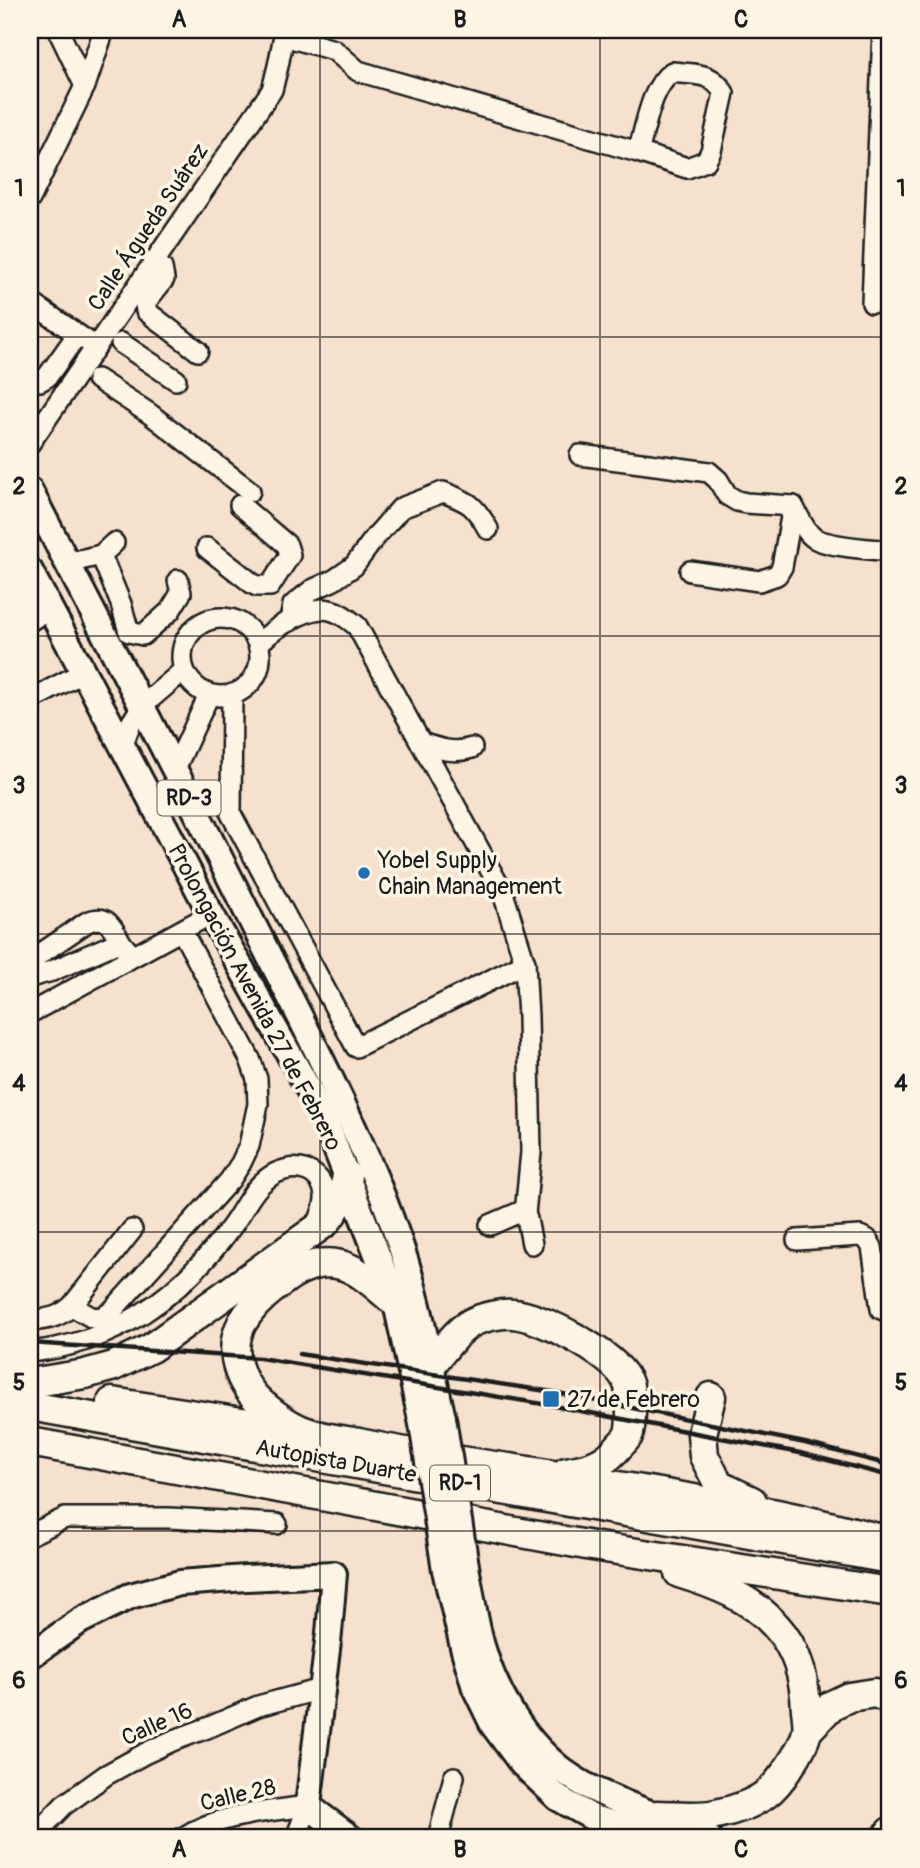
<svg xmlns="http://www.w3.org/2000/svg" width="920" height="1868" viewBox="0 0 920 1868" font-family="Pangolin,sans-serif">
  <rect width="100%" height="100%" fill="#f5e1ce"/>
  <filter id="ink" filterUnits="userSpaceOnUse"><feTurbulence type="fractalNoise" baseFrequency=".0143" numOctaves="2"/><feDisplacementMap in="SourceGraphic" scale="14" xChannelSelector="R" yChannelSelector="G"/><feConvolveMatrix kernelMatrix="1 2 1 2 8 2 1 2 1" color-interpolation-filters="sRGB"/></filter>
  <g filter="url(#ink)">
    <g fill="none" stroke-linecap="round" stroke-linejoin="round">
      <g stroke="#1c1c1c" stroke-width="24">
        <g id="minor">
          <path d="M 58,30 L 85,86"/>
          <path d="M 284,36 L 334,50 L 358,71 L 638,152 L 687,168 L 706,161 L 711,151 L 724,93 C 711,71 695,75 672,72 C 650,88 646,127 638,152"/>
          <path d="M 30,199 L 85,86 L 104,30"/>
          <path d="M 154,261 L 162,268 L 164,279 L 145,303 L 146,311 L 198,351"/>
          <path d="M 30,302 L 96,347"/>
          <path d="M 872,303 L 883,30"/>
          <path d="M 121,343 L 176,380"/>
          <path d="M 30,377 L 40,381 L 47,377 L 77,335"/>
          <path d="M 97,379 L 150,414 L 250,491"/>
          <path d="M 30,443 L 272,90 L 278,66 L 285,30"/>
          <path d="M 580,455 L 709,472 L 718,480 L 727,495 L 737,501 L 746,503 L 793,506 C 799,516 804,531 814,538 C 829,547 872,549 890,551"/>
          <path d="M 207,548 L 253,584 L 257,586 L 270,586 L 290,555 L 287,545 L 240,505"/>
          <path d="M 101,555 L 121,604 L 129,632 L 143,635 L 170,611 L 181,593 L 178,580"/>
          <path d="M 67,563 L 101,555 L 114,543"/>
          <path d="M 690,571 L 759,581 L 777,575 L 782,567 L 793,506"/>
          <circle cx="221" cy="657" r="39"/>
          <path d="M 30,621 L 49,608"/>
          <path d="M 290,621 L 293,605 L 312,590 L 334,580 L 354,566 L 376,536 L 401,508 L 443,492 C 469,502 474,504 488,529"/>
          <path d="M 259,643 C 274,629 301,610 322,609 C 336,609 347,618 357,626 L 503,893 L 525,963 L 528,1017 L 531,1152 L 525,1214"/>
          <path d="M 232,695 L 231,814 L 356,1047 L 525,963"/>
          <path d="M 30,700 L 84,672"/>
          <path d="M 421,743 C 439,749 454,754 472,748"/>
          <path d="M 122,747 L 130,725 L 142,706 L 184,670"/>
          <path d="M 175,769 L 209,695"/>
          <path d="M 30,961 L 87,922 C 109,913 112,928 122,944"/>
          <path d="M 30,977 L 52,971 L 114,944 L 122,944 L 128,951"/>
          <path d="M 30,1013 L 211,914"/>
          <path d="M 490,1225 L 520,1212 L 525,1214 L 527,1219 L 532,1244"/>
          <path d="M 797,1240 L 860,1236 L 867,1239 L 872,1247 L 881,1309 L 884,1310 L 890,1309"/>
          <path d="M 72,1306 L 93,1318 L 102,1317 L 111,1312 L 230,1180 L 241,1163 L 249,1146 L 258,1104 L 257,1079 L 250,1059 L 182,931"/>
          <path d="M 30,1321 C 48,1319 58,1318 72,1306 L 132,1230"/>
          <path d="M 30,1352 C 116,1343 178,1298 229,1230 C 245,1210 252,1185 276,1173 C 297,1163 322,1170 325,1195 C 326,1206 320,1217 317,1226"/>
          <path d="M 30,1535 L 65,1518 L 169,1518 L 277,1524"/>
          <path d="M 32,1838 L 64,1805 L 106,1775 L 146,1753 L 172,1741 L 207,1728 L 258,1706 L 321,1689"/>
          <path d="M 182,1838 C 219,1814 265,1812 308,1806 L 296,1838"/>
          <path d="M 438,1838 L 454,1777"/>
        </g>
      </g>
      <g stroke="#1c1c1c" stroke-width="30">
        <g id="major">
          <path d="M 30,491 C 110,646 192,800 269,956 C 317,1050 366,1144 400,1244 C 420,1301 429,1360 443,1418"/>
          <path d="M 30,571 L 211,914 L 322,1113 L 396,1303 L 422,1424"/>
          <path d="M 445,1570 L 463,1647 L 475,1688 L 493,1725 L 522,1764 L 558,1798 L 593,1818 L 666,1838"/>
          <path d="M 467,1572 C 472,1597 475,1622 482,1646 C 499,1705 538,1764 595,1790 C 632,1808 672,1820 709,1838"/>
          <path d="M 30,1656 L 80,1621 L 130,1596 L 180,1583 L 246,1578 L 334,1574 L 329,1633 L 308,1806 L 351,1838"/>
        </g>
      </g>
      <g stroke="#1c1c1c" stroke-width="33">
        <g id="highway">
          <path d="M 397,1304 C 382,1291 360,1270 341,1265 C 315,1258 292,1272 274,1288 C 261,1298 250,1309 242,1323 C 227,1351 239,1384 262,1404 C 275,1415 291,1427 307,1432 C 323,1438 342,1440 359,1443 C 423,1457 488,1464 552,1475 C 627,1487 702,1500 777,1514 C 815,1522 852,1532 890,1541"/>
          <path d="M 431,1365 C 443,1351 455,1332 471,1323 C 482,1317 501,1313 513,1314 C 541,1316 612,1353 626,1379 C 631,1388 631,1399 631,1410 C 631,1418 631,1429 628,1436 C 627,1437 622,1444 621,1444 C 605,1464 591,1468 566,1472"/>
          <path d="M 30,1383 L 85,1374 L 114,1366 L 151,1348 L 326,1222 C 339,1206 344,1194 347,1175"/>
          <path d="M 711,1397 L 702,1434 L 704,1456 L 719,1485 L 752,1501"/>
          <path d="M 112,1402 L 293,1430"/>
          <path d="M 30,1406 L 890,1559"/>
          <path d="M 30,1442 L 592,1546 L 890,1592"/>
          <path d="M 807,1731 L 832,1705 L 849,1697 L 875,1693 L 890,1699"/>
          <path d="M 657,1815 C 676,1815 698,1818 716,1814 C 732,1811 753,1804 766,1794 C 780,1784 803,1749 807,1732 C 808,1725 807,1717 806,1710 C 805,1679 798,1650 776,1626 C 750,1597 715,1584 679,1573"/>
          <path d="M 886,1838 L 890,1832"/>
        </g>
      </g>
      <use href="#minor" stroke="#fcf5e5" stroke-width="19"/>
      <use href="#major" stroke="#fcf5e5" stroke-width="24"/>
      <use href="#highway" stroke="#fcf5e5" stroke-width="28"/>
      <g stroke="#1c1c1c" stroke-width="4.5">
        <path d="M 30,1343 L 260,1358 L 549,1405 L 800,1453 L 890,1476"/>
        <path d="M 299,1354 L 553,1392 L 805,1443 L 890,1465"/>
      </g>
      <g stroke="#1c1c1c" stroke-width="30" stroke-linecap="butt">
        <g id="major-bridge">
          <path d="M 443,1418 L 467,1572"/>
          <path d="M 422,1424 L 445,1570"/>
        </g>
      </g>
      <use href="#major-bridge" stroke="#fcf5e5" stroke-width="24"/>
    </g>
  </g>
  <path fill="none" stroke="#1c1c1c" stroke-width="2" stroke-opacity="0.55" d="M 320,30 L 320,1838M 600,30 L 600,1838M 30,337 L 890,337M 30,636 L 890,636M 30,934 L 890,934M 30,1232 L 890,1232M 30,1531 L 890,1531"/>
  <g fill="#1f6fb2" stroke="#fcf5e5" stroke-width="2.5">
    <circle cx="364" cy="873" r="7"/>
    <rect x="542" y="1390" width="18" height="18" rx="3.5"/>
  </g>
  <g text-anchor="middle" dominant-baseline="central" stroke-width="7" stroke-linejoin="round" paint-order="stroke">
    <g fill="#fcf5e5" stroke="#5f5d58" stroke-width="2">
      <rect x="157.5" y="780.5" width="63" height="35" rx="5"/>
      <rect x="430" y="1465.5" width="60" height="35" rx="5"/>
    </g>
    <g font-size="21" font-weight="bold" fill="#1c1c1c">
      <text x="189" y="798">RD-3</text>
      <text x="460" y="1483">RD-1</text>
    </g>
    <g font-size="23" fill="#1c1c1c" stroke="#fcf5e5">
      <text transform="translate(148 227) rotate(-56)">Calle Águeda Suárez</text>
      <text transform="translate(255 997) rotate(62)">Prolongación Avenida 27 de Febrero</text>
      <text transform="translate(336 1461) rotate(10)">Autopista Duarte</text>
      <text transform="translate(157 1724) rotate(-24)">Calle 16</text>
      <text transform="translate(238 1795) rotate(-13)">Calle 28</text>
    </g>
    <g font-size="23" fill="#1c1c1c" stroke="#fcf5e5" text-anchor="start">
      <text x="378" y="860">Yobel Supply<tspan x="378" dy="26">Chain Management</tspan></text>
      <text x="567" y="1399">27 de Febrero</text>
    </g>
  </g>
  <rect width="920" height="1868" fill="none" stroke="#fcf5e5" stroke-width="77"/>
  <rect x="38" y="38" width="843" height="1791" fill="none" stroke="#1c1c1c" stroke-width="2.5"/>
  <g font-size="23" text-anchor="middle" font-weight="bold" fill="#1c1c1c">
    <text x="179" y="27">A</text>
    <text x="460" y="27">B</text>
    <text x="741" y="27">C</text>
    <text x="19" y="196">1</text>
    <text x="901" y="196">1</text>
    <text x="19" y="494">2</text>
    <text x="901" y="494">2</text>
    <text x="19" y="793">3</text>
    <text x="901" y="793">3</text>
    <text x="19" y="1091">4</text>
    <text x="901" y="1091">4</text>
    <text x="19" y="1390">5</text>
    <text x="901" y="1390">5</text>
    <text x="19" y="1688">6</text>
    <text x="901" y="1688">6</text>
    <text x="179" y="1857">A</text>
    <text x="460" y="1857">B</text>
    <text x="741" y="1857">C</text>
  </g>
</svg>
